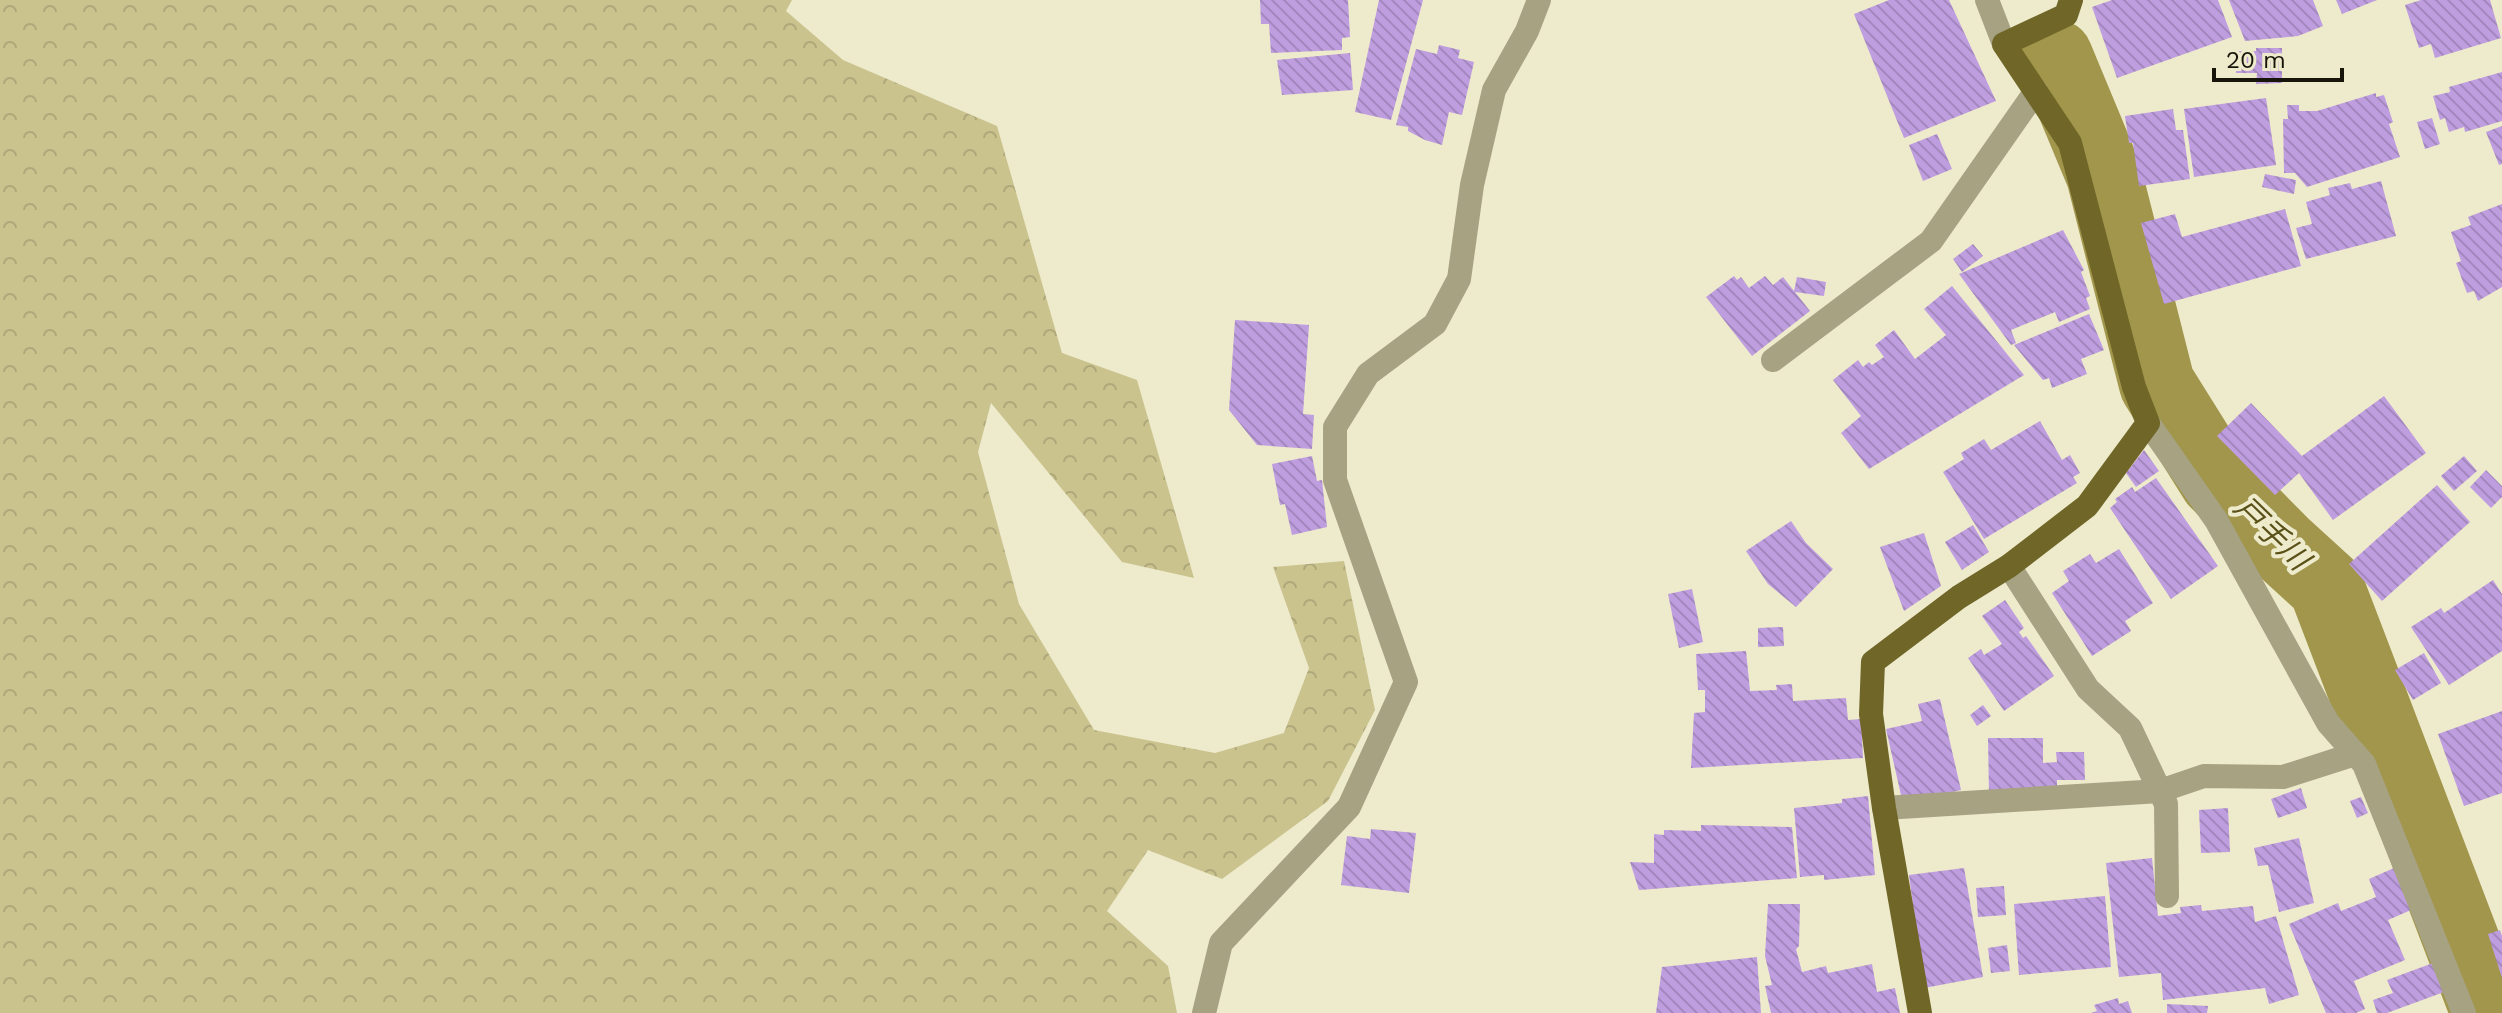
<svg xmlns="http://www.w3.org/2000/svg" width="2502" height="1013" viewBox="0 0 2502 1013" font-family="'Work Sans','Noto Sans JP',sans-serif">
  <defs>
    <pattern id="forest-crowns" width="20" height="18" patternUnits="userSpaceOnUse" patternTransform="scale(2)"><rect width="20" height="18" fill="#cbc38e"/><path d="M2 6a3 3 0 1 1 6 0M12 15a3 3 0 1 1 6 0" fill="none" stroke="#aea779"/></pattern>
    <pattern id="building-back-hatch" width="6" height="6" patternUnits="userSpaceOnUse" patternTransform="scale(2)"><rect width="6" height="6" fill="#bf9edf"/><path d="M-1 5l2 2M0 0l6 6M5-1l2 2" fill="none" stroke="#a387be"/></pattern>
  </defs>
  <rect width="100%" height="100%" fill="#eeeacc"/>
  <path fill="url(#forest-crowns)" d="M 0,0 L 792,0 L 786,11 L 843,60 L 997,126 L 1062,353 L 1137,380 L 1194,578 L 1122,562 L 991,403 L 978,452 L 1019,604 L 1094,730 L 1215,753 L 1284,733 L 1309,668 L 1273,567 L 1344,561 L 1375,710 L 1328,801 L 1222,879 L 1148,850 L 1107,911 L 1168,966 L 1177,1013 L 0,1013 Z"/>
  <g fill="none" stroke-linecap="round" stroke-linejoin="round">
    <path stroke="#a1964b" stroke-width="76" d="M 2055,57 L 2104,175 L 2157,384 L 2217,480 L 2281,545 L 2326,586 L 2489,1013"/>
  </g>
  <g fill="url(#building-back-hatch)">
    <path d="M 1260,0 L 1348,0 L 1350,37 L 1342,38 L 1342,50 L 1271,53 L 1269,24 L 1261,24 Z"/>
    <path d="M 1379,0 L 1423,0 L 1391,120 L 1355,112 Z"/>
    <path d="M 1889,0 L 1949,0 L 1996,101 L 1904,138 L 1854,14 Z"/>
    <path d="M 2112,0 L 2218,0 L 2232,37 L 2117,78 L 2092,7 Z"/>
    <path d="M 2229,0 L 2313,0 L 2323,26 L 2298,36 L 2245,41 Z"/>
    <path d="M 2336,0 L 2377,0 L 2342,14 Z"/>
    <path d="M 2421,0 L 2490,0 L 2501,38 L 2435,58 L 2431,44 L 2419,48 L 2405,5 Z"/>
    <path d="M 1439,45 L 1460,50 L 1458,58 L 1474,62 L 1462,115 L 1449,112 L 1442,145 L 1425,140 L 1408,131 L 1408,127 L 1396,125 L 1416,49 L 1437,54 Z"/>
    <path d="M 2256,48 L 2282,48 L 2282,83 L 2256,84 L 2257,73 L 2236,73 L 2236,51 L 2256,51 Z"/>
    <path d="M 1350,53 L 1353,90 L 1282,95 L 1277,60 Z"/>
    <path d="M 2502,72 L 2502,121 L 2465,132 L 2464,127 L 2449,132 L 2445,118 L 2440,120 L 2433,96 L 2450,92 L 2449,87 Z"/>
    <path d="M 2376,93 L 2376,97 L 2384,95 L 2393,122 L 2389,124 L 2400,157 L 2307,187 L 2295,173 L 2284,173 L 2283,119 L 2288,119 L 2287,105 L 2299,105 L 2299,111 L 2317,111 Z"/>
    <path d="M 2266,98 L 2276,165 L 2194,177 L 2184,109 Z"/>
    <path d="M 2173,109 L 2176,130 L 2183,130 L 2190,179 L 2139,186 L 2133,143 L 2129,143 L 2125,116 Z"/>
    <path d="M 2432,118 L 2440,144 L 2425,149 L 2417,122 Z"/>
    <path d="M 2502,126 L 2502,164 L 2499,165 L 2486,132 Z"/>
    <path d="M 1937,134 L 1952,169 L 1923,181 L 1909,145 Z"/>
    <path d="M 2265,174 L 2296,180 L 2294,194 L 2262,187 Z"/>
    <path d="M 2381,181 L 2396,236 L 2306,259 L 2296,228 L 2312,224 L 2306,202 L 2330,195 L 2328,188 L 2350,183 L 2352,189 Z"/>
    <path d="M 2502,204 L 2502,287 L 2478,301 L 2474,291 L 2467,293 L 2456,263 L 2461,261 L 2451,232 L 2471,225 L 2468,217 Z"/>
    <path d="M 2285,209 L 2301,266 L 2164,304 L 2141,223 L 2175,214 L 2182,237 Z"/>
    <path d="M 2063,230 L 2084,270 L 2081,272 L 2090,296 L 2086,298 L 2090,309 L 2059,322 L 2055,312 L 2011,330 L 2016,343 L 2011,345 L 1959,274 Z"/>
    <path d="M 1973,244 L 1983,256 L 1962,272 L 1953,259 Z"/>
    <path d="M 1734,276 L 1737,280 L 1741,277 L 1749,288 L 1765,276 L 1773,285 L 1783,277 L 1794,291 L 1797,277 L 1826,282 L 1824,296 L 1795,292 L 1810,311 L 1752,356 L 1706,297 Z"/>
    <path d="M 1952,286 L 2024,375 L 1869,469 L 1841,433 L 1861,416 L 1833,380 L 1858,360 L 1863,367 L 1869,362 L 1872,365 L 1884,357 L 1875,345 L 1894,330 L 1915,359 L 1946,335 L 1924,309 Z"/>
    <path d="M 2089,314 L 2104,350 L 2081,359 L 2087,374 L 2052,388 L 2049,378 L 2043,380 L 2014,345 Z"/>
    <path d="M 1235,320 L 1309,325 L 1303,414 L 1314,415 L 1312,449 L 1257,445 L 1229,410 Z"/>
    <path d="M 2384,396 L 2426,453 L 2333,520 L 2299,473 L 2275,495 L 2217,436 L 2251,403 L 2302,456 Z"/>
    <path d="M 2040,421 L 2062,460 L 2070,455 L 2080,473 L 2073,477 L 2077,483 L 1984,539 L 1943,472 L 1964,459 L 1961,453 L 1984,439 L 1991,450 Z"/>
    <path d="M 2144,450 L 2159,471 L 2136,487 L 2126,473 Z"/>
    <path d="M 1312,456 L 1317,481 L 1322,480 L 1327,527 L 1292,535 L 1285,504 L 1280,505 L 1272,464 Z"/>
    <path d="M 2464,456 L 2477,471 L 2454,491 L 2441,476 Z"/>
    <path d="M 2486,470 L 2502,486 L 2502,497 L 2491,508 L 2470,487 Z"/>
    <path d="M 2156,478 L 2218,566 L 2171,599 L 2110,508 L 2117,502 L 2115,499 L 2132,487 L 2135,492 Z"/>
    <path d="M 2437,485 L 2470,522 L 2382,601 L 2349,564 Z"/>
    <path d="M 1791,521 L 1806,543 L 1833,569 L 1796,607 L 1768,584 L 1746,551 Z"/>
    <path d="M 1973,525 L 1989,552 L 1962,570 L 1945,542 Z"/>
    <path d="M 1924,533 L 1941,586 L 1904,611 L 1880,547 Z"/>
    <path d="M 2119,549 L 2153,603 L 2125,621 L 2131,631 L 2092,656 L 2052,593 L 2069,581 L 2063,571 L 2090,554 L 2096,563 Z"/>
    <path d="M 2493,580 L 2502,594 L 2502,651 L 2449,685 L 2411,627 L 2441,608 L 2444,613 Z"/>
    <path d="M 1692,589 L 1703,642 L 1679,648 L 1668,594 Z"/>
    <path d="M 2005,600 L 2024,628 L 2019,632 L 2023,638 L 2026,636 L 2054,676 L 2004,711 L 1968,658 L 1981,649 L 1984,655 L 2002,644 L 1982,616 Z"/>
    <path d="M 1783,627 L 1784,646 L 1758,647 L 1758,628 Z"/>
    <path d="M 1746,651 L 1750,691 L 1777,690 L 1776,685 L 1792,684 L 1793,701 L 1846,698 L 1848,720 L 1861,719 L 1863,758 L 1691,768 L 1694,713 L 1705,712 L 1705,690 L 1698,690 L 1696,654 Z"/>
    <path d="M 2424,653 L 2441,683 L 2413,700 L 2395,670 Z"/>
    <path d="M 1940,699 L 1961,790 L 1903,804 L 1886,729 L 1922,721 L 1918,704 Z"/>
    <path d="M 1983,705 L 1991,716 L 1977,726 L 1970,715 Z"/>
    <path d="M 2502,711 L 2502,793 L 2464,806 L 2438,734 Z"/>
    <path d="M 1988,738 L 2043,738 L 2043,763 L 2057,762 L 2056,752 L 2084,752 L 2085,780 L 2057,780 L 2057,792 L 1989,792 Z"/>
    <path d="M 2301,788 L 2307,808 L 2278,818 L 2271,799 Z"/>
    <path d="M 1868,796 L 1875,875 L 1824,880 L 1824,875 L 1800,877 L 1794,808 L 1842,803 L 1842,799 Z"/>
    <path d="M 2361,797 L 2368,813 L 2357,818 L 2350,801 Z"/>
    <path d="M 2228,808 L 2230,852 L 2201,853 L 2199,810 Z"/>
    <path d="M 1701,825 L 1792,827 L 1797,878 L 1639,890 L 1630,862 L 1654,863 L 1654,834 L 1664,835 L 1664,830 L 1701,831 Z"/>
    <path d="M 1371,829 L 1416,833 L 1409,893 L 1341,885 L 1347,836 L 1370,839 Z"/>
    <path d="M 2299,838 L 2314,903 L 2279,912 L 2268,865 L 2258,866 L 2254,848 Z"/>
    <path d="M 2152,858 L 2158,916 L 2181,913 L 2180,907 L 2201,905 L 2202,911 L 2253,906 L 2255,922 L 2276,916 L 2299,995 L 2269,1004 L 2265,988 L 2163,1000 L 2161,973 L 2119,977 L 2106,863 Z"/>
    <path d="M 1964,868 L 1983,977 L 1924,988 L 1909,875 Z"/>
    <path d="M 2394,868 L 2411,910 L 2388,920 L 2405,960 L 2354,981 L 2365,1009 L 2356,1013 L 2326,1013 L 2289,924 L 2338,903 L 2341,911 L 2376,897 L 2369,879 Z"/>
    <path d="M 2004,886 L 2006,915 L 1978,917 L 1976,888 Z"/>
    <path d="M 2105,896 L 2111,967 L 2019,975 L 2014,904 Z"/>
    <path d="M 1768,904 L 1800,904 L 1799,946 L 1796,949 L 1802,972 L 1826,966 L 1828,973 L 1872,964 L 1877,992 L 1895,988 L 1900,1013 L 1771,1013 L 1765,986 L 1772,985 L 1765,956 Z"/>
    <path d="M 2500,930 L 2502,936 L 2502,978 L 2488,934 Z"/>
    <path d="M 2007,945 L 2010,971 L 1991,973 L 1988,948 Z"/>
    <path d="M 1757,957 L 1761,1013 L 1656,1013 L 1662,967 Z"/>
    <path d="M 2433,963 L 2444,992 L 2387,1013 L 2377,1013 L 2373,1000 L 2393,993 L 2387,980 Z"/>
    <path d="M 2118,998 L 2119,1004 L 2128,1001 L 2132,1013 L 2091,1013 L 2097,1011 L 2094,1005 Z"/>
    <path d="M 2167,1004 L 2208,1006 L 2207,1013 L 2167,1013 Z"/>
  </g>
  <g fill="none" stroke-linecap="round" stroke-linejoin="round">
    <g stroke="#a6a282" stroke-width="24">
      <path d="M 1987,0 L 2004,44"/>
      <path d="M 1773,360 L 1931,241 L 2036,91"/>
      <path d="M 2148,423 L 2216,520 L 2328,723 L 2364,764 L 2464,1013"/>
      <path d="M 2009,566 L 2088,689 L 2130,728 L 2166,804 L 2167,896"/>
      <path d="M 1884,808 L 2160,791 L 2204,776 L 2283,777 L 2355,754"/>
      <path d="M 1204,1013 L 1221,943 L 1349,807 L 1406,682 L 1335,480 L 1335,427 L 1368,374 L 1435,324 L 1459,279 L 1472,185 L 1494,90 L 1527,31 L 1539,0"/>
    </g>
    <path stroke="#6f6628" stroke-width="24" d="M 1920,1013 L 1884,808 L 1871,714 L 1873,662 L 1959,597 L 2009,566 L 2087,506 L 2148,423 L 2134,387 L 2070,143 L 2004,44 L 2066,15 L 2071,0"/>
  </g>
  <g text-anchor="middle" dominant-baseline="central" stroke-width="8" stroke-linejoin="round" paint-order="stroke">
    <g font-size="30" font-style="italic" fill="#5a5118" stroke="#eeeacc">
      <text transform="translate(2272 533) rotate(44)">戸手川</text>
    </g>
  </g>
  <path d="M2214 68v12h128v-12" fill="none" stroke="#17150a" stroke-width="4"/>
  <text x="2226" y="68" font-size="24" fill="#17150a" stroke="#eeeacc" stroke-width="6" paint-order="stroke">20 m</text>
</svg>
